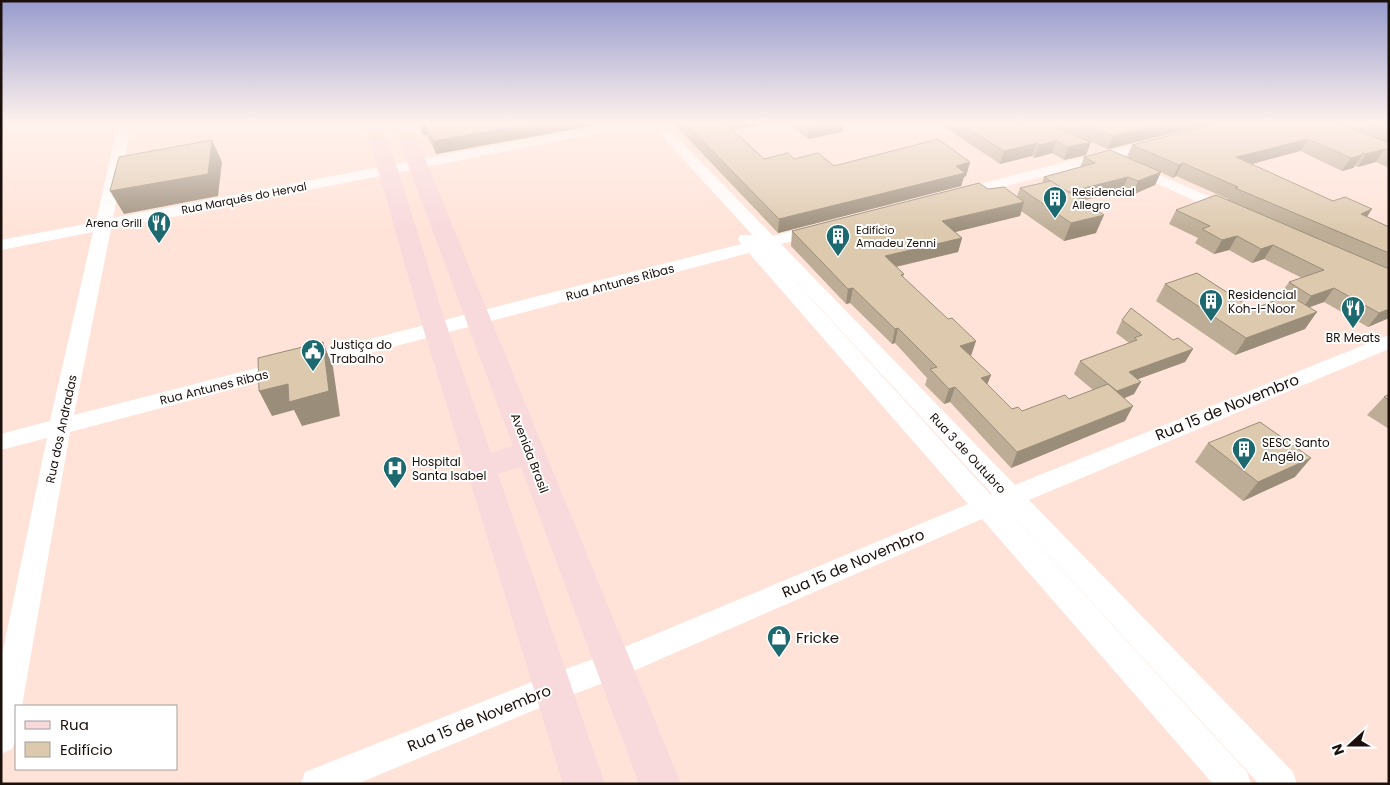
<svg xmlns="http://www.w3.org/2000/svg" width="1390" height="785" viewBox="0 0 1390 785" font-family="Poppins,sans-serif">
  <rect width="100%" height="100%" fill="#ffe3d8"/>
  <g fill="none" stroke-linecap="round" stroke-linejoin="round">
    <g fill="#fff" fill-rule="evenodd">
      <path d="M 118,122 L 132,122 L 113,218 L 615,122 L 641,122 L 634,126 L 111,229 L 74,415 L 741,244 L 738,239 L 740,235 L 752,235 L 757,240 L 649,122 L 663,122 L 773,236 L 819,224 L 825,225 L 827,229 L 825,233 L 781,244 L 1015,485 L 1389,335 L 1389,349 L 1029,500 L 1293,772 L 1297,784 L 1259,784 L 1006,509 L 1247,772 L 1251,784 L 1213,784 L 982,519 L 624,675 L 556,701 L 357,784 L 301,784 L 305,772 L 552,674 L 610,653 L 968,504 L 749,253 L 70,432 L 22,706 L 16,706 L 16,739 L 12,749 L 1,754 L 1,660 L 47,438 L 1,450 L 1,434 L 50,421 L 93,232 L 1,250 L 1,240 L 96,222 ZM 765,248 L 992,494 L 991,495 Z"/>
      <path d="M 1158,138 L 1165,142 L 1163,145 L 957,199 L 952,197 L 949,194 L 952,191 Z"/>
      <path d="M 1132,163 L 1236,208 L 1238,211 L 1236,214 L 1224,214 L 1127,170 L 1125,167 L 1127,164 Z"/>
    </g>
    <path fill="#f8d9dc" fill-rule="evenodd" d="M 363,122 L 380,122 L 398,170 L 444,318 L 491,453 L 513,446 L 392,122 L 410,122 L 681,784 L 639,784 L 521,467 L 498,474 L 605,784 L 563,784 L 420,318 L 378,170 Z"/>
  </g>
  <g fill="#bdad96">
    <path d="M 418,122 L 612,122 L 436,154 L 427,135 L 423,135 Z"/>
    <path d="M 672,122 L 775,122 L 733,130 L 764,159 L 794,159 L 834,166 L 970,162 L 966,176 L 964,177 L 961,186 L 778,233 Z"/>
    <path d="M 786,122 L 852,122 L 844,123 L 842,132 L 808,139 Z"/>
    <path d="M 937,122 L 1218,122 L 1108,149 L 1091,142 L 1086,155 L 1064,160 L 1052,153 L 1034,158 L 1032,156 L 1000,164 Z"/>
    <path d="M 1222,122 L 1389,122 L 1389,168 L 1376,162 L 1358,167 L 1355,166 L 1353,168 L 1342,171 L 1300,151 L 1252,164 L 1389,227 L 1389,318 L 1368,327 L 1324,302 L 1309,307 L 1305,329 L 1235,355 L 1156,301 L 1165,284 L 1253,309 L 1282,298 L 1279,296 L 1289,282 L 1302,278 L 1264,259 L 1252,263 L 1229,250 L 1214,254 L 1195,243 L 1198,238 L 1169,224 L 1176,210 L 1228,200 L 1228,199 L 1176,176 L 1173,178 L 1161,172 L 1155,185 L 1132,195 L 1122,190 L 1082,201 L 1096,233 L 1064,241 L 1021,211 L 1020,216 L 955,232 L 962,238 L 958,252 L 896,267 L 904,274 L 903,277 L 970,356 L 991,375 L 987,384 L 1012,409 L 1022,411 L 1069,399 L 1093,390 L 1074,374 L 1080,361 L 1129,343 L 1116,333 L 1122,320 L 1173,340 L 1193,349 L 1185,362 L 1138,379 L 1134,394 L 1125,398 L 1125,421 L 1011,468 L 950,402 L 944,404 L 925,385 L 927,378 L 895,343 L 892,344 L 850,303 L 846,304 L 791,246 L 792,231 L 988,189 L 1017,196 L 1020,188 L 1042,183 L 1044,177 L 1080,168 L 1084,157 L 1127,157 L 1132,145 Z"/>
    <path d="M 1389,394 L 1389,429 L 1367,415 L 1384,397 Z"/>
    <path d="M 1208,443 L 1295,477 L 1243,501 L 1195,462 Z"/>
  </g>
  <g fill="#9a8d7a">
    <path d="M 424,122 L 427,135 L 423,135 L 420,123 Z"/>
    <path d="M 543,122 L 612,122 L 436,154 L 433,141 Z"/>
    <path d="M 722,122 L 775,122 L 721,132 Z"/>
    <path d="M 832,122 L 852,122 L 844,123 L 842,132 L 808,139 L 809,126 Z"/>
    <path d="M 1173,122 L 1218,122 L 1108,149 L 1113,136 Z"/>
    <path d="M 1308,139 L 1300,151 L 1230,170 L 1236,157 Z"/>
    <path d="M 212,140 L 222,162 L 218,196 L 124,214 L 110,191 Z"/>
    <path d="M 1056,141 L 1052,153 L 1034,158 L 1039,145 Z"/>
    <path d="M 1091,142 L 1086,155 L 1064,160 L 1068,147 Z"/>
    <path d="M 1037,143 L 1032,156 L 1000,164 L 1004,151 Z"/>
    <path d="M 1384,149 L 1376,162 L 1358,167 L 1366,154 Z"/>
    <path d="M 1362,155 L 1353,168 L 1342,171 L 1351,158 Z"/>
    <path d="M 970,162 L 966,176 L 964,177 L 961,186 L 778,233 L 779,219 Z"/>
    <path d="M 1183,163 L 1176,176 L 1173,178 L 1179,165 Z"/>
    <path d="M 1161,172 L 1155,185 L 1132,195 L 1138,181 Z"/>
    <path d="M 1128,177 L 1122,190 L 1062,206 L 1067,192 Z"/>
    <path d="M 1024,202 L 1020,216 L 939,236 L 942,221 Z"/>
    <path d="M 1372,209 L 1363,223 L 1361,214 Z"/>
    <path d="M 1104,215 L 1096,233 L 1064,241 L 1071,223 Z"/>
    <path d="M 1237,236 L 1229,250 L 1214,254 L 1222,240 Z"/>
    <path d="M 962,238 L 958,252 L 882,270 L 885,256 Z"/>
    <path d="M 1273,245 L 1264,259 L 1252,263 L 1261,249 Z"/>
    <path d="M 853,288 L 850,303 L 846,304 L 848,289 Z"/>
    <path d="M 1334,288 L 1324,302 L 1302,310 L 1311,296 Z"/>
    <path d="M 1389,309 L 1389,318 L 1368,327 L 1379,313 Z"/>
    <path d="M 1317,312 L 1305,329 L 1235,355 L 1246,338 Z"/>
    <path d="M 898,328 L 895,343 L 892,344 L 895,329 Z"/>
    <path d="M 976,341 L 971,356 L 960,346 Z"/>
    <path d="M 323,342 L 333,367 L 340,416 L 302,426 L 294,410 L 272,416 L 259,391 L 288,384 Z"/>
    <path d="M 1193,349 L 1185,362 L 1122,385 L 1129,372 Z"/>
    <path d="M 991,375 L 985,390 L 981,378 Z"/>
    <path d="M 1141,382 L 1134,394 L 1110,404 L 1117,391 Z"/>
    <path d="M 955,387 L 950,402 L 944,404 L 949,389 Z"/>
    <path d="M 1133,406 L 1125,421 L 1011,468 L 1017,452 Z"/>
    <path d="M 1311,458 L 1295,477 L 1243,501 L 1258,482 Z"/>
  </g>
  <g fill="#dcc9ae" stroke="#9a8d7a">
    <path d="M 419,122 L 543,122 L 433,141 L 424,122 L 420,123 Z"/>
    <path d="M 684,122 L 724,122 L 764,159 L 788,153 L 794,159 L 818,153 L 834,166 L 938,139 L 970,162 L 956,166 L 965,173 L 779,219 Z"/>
    <path d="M 803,122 L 832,122 L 809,126 Z"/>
    <path d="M 958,122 L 1044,122 L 1091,142 L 1068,147 L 1056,141 L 1039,145 L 1037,143 L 1004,151 Z"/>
    <path d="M 1078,122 L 1173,122 L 1113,136 Z"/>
    <path d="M 1222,122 L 1335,122 L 1389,143 L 1389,151 L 1384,149 L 1366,154 L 1363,153 L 1362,155 L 1351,158 L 1308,139 L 1236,157 L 1333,201 L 1345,197 L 1372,209 L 1361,214 L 1389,227 L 1389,253 L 1235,188 L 1238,187 L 1183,163 L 1179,165 L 1132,145 Z"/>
    <path d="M 1368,122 L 1389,122 L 1389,130 Z"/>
    <path d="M 212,140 L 208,174 L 110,191 L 119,157 Z"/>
    <path d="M 1110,150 L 1161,172 L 1138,181 L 1128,177 L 1068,192 L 1044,177 L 1095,163 L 1084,157 Z"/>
    <path d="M 1051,181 L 1104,215 L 1071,223 L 1020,188 Z"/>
    <path d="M 979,183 L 988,189 L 1004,187 L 1024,202 L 942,221 L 962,238 L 885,256 L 904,274 L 901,275 L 948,319 L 952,318 L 976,341 L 960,346 L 991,375 L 981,378 L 1012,409 L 1018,407 L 1022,411 L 1065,395 L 1069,399 L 1108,384 L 1133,406 L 1017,452 L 955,387 L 949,389 L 930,369 L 937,367 L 898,328 L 895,329 L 853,288 L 848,289 L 792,231 Z"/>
    <path d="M 1216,195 L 1389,269 L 1389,309 L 1379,313 L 1334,288 L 1311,296 L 1289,282 L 1324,270 L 1273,245 L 1261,249 L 1237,236 L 1222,240 L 1202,229 L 1210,226 L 1176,210 Z"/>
    <path d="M 1197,273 L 1253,309 L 1289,295 L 1317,312 L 1246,338 L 1165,284 Z"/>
    <path d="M 1131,308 L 1173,340 L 1178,338 L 1193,349 L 1129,372 L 1141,382 L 1117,391 L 1080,361 L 1137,340 L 1134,338 L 1142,335 L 1122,320 Z"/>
    <path d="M 323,342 L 329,391 L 289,402 L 288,384 L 259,391 L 258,358 Z"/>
    <path d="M 1389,394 L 1389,400 L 1384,397 Z"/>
    <path d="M 1260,422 L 1311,458 L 1258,482 L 1208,443 Z"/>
  </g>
  <linearGradient id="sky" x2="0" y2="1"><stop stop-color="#979bce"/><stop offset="0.53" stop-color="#fff2ed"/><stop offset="1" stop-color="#fff2ed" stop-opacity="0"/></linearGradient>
  <rect width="1390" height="232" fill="url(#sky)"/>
  <defs>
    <g id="building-pin" transform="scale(1.25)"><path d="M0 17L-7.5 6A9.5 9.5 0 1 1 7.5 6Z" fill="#1c696f" stroke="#fff"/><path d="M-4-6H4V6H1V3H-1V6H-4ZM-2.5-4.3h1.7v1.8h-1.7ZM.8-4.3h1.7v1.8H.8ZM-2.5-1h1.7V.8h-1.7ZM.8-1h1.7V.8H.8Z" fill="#fff"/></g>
    <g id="restaurant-pin" transform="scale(1.25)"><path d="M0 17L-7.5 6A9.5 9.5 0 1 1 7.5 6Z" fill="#1c696f" stroke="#fff"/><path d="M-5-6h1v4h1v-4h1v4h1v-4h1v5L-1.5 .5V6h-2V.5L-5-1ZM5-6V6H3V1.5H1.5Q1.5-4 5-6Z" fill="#fff"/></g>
    <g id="civic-pin" transform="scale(1.25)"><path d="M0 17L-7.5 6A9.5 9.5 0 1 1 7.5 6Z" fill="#1c696f" stroke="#fff"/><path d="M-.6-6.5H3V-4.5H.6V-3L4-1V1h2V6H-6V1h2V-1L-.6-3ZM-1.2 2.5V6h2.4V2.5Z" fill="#fff"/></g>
    <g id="hospital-pin" transform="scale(1.25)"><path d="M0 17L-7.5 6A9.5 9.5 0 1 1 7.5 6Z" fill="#1c696f" stroke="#fff"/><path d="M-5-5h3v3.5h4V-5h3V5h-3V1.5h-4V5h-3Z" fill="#fff"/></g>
    <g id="shop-pin" transform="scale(1.25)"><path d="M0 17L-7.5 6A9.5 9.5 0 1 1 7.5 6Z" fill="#1c696f" stroke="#fff"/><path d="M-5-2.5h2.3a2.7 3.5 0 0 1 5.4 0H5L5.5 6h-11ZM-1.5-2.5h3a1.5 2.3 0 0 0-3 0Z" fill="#fff"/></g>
  </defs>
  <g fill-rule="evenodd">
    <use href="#building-pin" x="1055" y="198"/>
    <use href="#restaurant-pin" x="159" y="223"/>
    <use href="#building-pin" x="838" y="236"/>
    <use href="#building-pin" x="1211" y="301"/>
    <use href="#restaurant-pin" x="1353" y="308"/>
    <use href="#civic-pin" x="313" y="351"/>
    <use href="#building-pin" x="1244" y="449"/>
    <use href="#hospital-pin" x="395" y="468"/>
    <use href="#shop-pin" x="779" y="637"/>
  </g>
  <g text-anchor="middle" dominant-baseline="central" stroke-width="4" stroke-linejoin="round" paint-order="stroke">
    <g font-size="11" fill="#1b100b" stroke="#fff" text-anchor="start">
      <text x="1072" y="192">Residencial<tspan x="1072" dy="13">Allegro</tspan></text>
      <text x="142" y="223" text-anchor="end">Arena Grill</text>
      <text x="856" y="230">Edifício<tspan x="856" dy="13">Amadeu Zenni</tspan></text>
    </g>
    <g font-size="11" fill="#1b100b" stroke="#fff">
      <text transform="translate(244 198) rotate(-11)">Rua Marquês do Herval</text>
    </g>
    <g font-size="12" fill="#1b100b" stroke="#fff">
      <text transform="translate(620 282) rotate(-15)">Rua Antunes Ribas</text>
      <text transform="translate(214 387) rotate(-14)">Rua Antunes Ribas</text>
      <text transform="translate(61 429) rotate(-78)">Rua dos Andradas</text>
      <text transform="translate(530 453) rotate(69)">Avenida Brasil</text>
      <text transform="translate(968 453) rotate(47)">Rua 3 de Outubro</text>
    </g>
    <g font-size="12" fill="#1b100b" stroke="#fff" text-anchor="start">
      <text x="1228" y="294">Residencial<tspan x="1228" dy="14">Koh-I-Noor</tspan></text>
      <text x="1353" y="337" text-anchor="middle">BR Meats</text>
      <text x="330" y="344">Justiça do<tspan x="330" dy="14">Trabalho</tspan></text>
      <text x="1262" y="442">SESC Santo<tspan x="1262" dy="14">Angêlo</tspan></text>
      <text x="412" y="461">Hospital<tspan x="412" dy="14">Santa Isabel</tspan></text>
    </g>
    <g font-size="15" fill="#1b100b" stroke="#fff">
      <text transform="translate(1227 407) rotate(-22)">Rua 15 de Novembro</text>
      <text transform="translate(853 563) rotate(-23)">Rua 15 de Novembro</text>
      <text transform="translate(479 718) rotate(-22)">Rua 15 de Novembro</text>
    </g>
    <g font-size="15" fill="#1b100b" stroke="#fff" text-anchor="start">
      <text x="796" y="637">Fricke</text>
    </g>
  </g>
  <rect width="1390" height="785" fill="none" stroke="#1b100b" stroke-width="5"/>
  <rect x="15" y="705" width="162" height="65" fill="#ffffff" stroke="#a49f9d"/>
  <rect x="25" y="721" width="25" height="8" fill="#f8d9dc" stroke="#a49f9d"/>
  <text x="60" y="730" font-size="15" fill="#1b100b">Rua</text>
  <rect x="25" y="742" width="25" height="15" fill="#dcc9ae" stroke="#a49f9d"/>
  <text x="60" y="755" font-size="15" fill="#1b100b">Edifício</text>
  <g transform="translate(1350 745) rotate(249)" stroke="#ffffff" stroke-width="4" paint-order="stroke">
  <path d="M0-4L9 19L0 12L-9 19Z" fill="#1b100b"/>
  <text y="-8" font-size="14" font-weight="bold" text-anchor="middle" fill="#1b100b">N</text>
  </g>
</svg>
